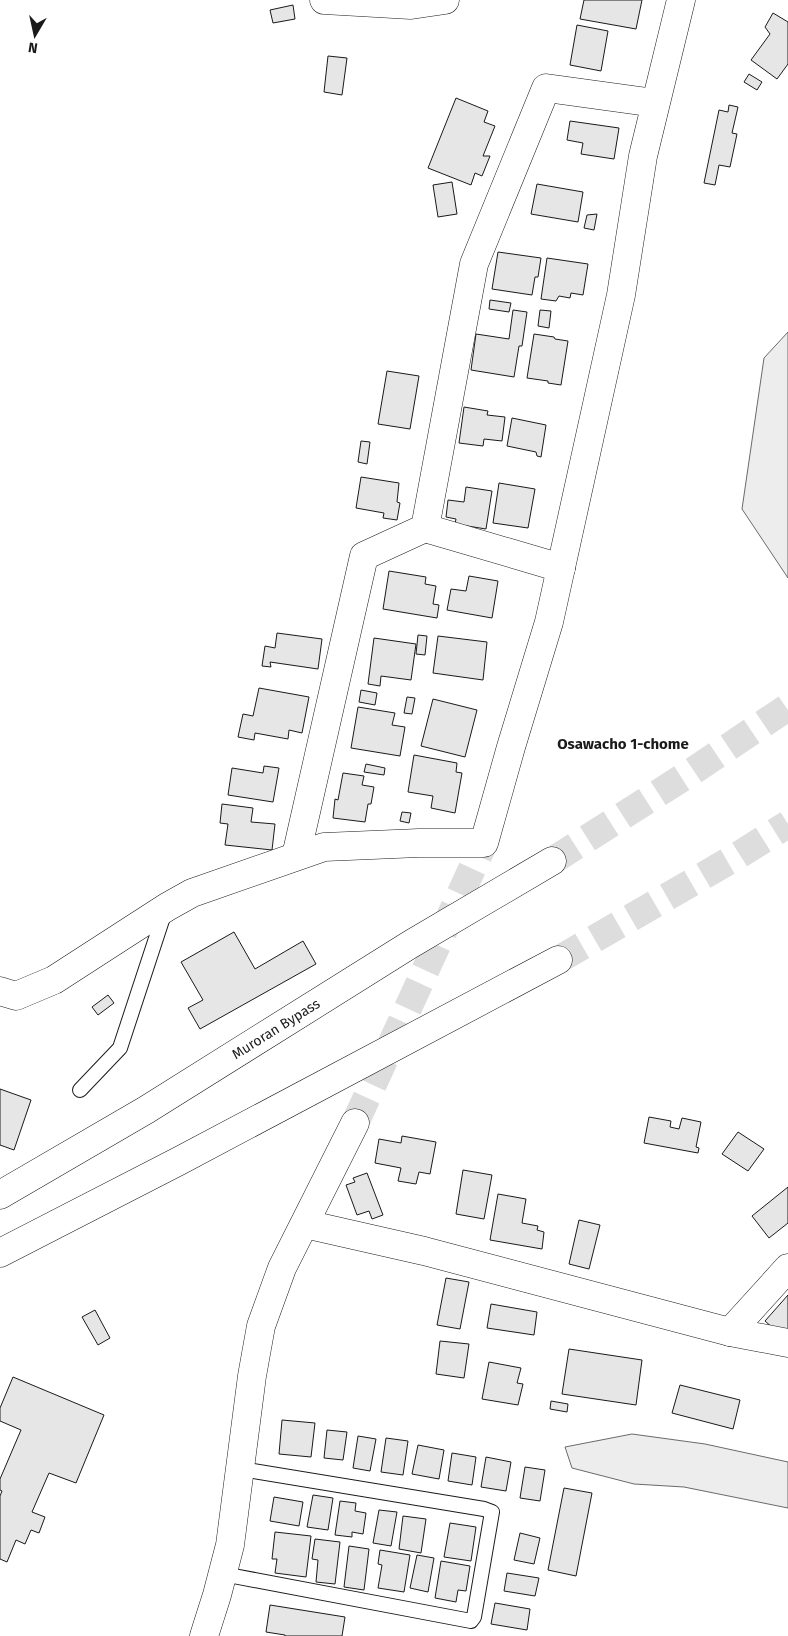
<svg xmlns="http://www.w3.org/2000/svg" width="788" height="1636" viewBox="0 0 788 1636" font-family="'Fira Sans',sans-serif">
  <rect width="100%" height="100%" fill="#fff"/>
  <g fill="#ededed" stroke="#6a6a6a">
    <path d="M 788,332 L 788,578 L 742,509 L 764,358 Z"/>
    <path d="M 632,1434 L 705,1444 L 788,1462 L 788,1508 L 684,1487 L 634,1484 L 572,1468 L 565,1447 Z"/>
  </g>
  <g fill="#e6e6e6" stroke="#1a1a1a">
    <path d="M 584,0 L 642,0 L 636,29 L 580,19 Z"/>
    <path d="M 293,5 L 295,19 L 273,23 L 270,10 Z"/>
    <path d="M 773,13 L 788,22 L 788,64 L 777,79 L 751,60 L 770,34 L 765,27 Z"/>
    <path d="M 577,25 L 608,31 L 601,71 L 570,65 Z"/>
    <path d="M 328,56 L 347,58 L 342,95 L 324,92 Z"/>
    <path d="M 749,74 L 762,82 L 757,90 L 744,82 Z"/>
    <path d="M 456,98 L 488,111 L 484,122 L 495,126 L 483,156 L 490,156 L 482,176 L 475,173 L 471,185 L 428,168 Z"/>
    <path d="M 729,105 L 738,107 L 732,133 L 737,134 L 730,167 L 719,165 L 715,185 L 704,183 L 719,110 L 728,112 Z"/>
    <path d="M 570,121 L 619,128 L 614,159 L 581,154 L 583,143 L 567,140 Z"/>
    <path d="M 452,182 L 457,214 L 438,217 L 433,185 Z"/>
    <path d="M 537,184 L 583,192 L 578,222 L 531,214 Z"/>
    <path d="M 597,214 L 594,230 L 584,228 L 587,215 Z"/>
    <path d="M 498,252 L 541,258 L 538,277 L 535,277 L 532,295 L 492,289 Z"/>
    <path d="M 547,258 L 588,264 L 583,295 L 571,293 L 570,298 L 559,296 L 556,301 L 541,299 Z"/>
    <path d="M 490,300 L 511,303 L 509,312 L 489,309 Z"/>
    <path d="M 513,310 L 527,312 L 522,346 L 519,346 L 514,377 L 471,370 L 476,334 L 509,339 Z"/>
    <path d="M 540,310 L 551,311 L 549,328 L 538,326 Z"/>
    <path d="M 534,334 L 554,337 L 555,339 L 568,341 L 561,385 L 548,383 L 548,381 L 527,378 Z"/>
    <path d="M 387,371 L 419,376 L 410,429 L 378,424 Z"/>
    <path d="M 464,407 L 488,411 L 487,415 L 505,417 L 502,441 L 484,439 L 483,446 L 459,443 Z"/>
    <path d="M 512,418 L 546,425 L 541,457 L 537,456 L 536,452 L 507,446 Z"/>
    <path d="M 361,441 L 370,442 L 367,464 L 358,462 Z"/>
    <path d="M 361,477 L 399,483 L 397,502 L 400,503 L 397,520 L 383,518 L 384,513 L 356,508 Z"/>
    <path d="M 499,483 L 535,489 L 528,528 L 493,523 Z"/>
    <path d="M 466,487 L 492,491 L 486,529 L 455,524 L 456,519 L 446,517 L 448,500 L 464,502 Z"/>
    <path d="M 389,571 L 426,577 L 425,584 L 436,586 L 433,604 L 439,605 L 437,618 L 383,609 Z"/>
    <path d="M 469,576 L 498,581 L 492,618 L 447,610 L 451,589 L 466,591 Z"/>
    <path d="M 277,633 L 322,639 L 318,669 L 270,662 L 271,667 L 262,666 L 265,646 L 275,648 Z"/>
    <path d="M 418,635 L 427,636 L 425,655 L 416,654 Z"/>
    <path d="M 438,636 L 487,642 L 483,680 L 433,673 Z"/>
    <path d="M 374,638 L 416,644 L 411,680 L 381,676 L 380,686 L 368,684 Z"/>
    <path d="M 259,688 L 309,697 L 302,733 L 289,730 L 288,739 L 255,733 L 254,740 L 238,737 L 243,714 L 253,716 Z"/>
    <path d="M 361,690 L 377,693 L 375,705 L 359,702 Z"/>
    <path d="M 407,697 L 415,698 L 412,714 L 404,713 Z"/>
    <path d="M 433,699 L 477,710 L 465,757 L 421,746 Z"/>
    <path d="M 358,707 L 395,713 L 392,725 L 405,727 L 400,756 L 351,748 Z"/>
    <path d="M 414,755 L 457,763 L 456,772 L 462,773 L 455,813 L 431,808 L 433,796 L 408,792 Z"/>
    <path d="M 366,764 L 385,768 L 384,775 L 364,772 Z"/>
    <path d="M 264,766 L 279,768 L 273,802 L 228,795 L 232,768 L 263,773 Z"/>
    <path d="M 343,773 L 364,776 L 362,785 L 374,787 L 371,804 L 368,804 L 365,822 L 333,818 L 335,799 L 338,800 Z"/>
    <path d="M 222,804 L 253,808 L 251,822 L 275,824 L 272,850 L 225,845 L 228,824 L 220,823 Z"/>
    <path d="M 402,812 L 411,813 L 409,823 L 400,821 Z"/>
    <path d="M 234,932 L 255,969 L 303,941 L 316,964 L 200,1029 L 188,1008 L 203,1000 L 181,962 Z"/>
    <path d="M 108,995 L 114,1003 L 98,1015 L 92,1007 Z"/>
    <path d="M 0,1089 L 31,1100 L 14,1150 L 0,1145 Z"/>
    <path d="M 649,1117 L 671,1121 L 670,1127 L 679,1129 L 682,1118 L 701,1122 L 696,1147 L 699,1148 L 698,1153 L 644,1143 Z"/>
    <path d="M 738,1132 L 764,1149 L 748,1171 L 722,1154 Z"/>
    <path d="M 402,1136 L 436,1142 L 430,1174 L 419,1172 L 416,1184 L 398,1181 L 401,1168 L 375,1163 L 379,1139 L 401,1143 Z"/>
    <path d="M 463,1170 L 492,1175 L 484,1219 L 456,1214 Z"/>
    <path d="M 367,1173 L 383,1215 L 372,1219 L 369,1211 L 357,1215 L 346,1185 L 355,1182 L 353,1178 Z"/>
    <path d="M 788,1187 L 788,1223 L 769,1238 L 752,1216 Z"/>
    <path d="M 498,1194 L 526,1199 L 522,1223 L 538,1226 L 537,1230 L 544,1232 L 542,1249 L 490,1240 Z"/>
    <path d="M 579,1220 L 600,1225 L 589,1269 L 569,1264 Z"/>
    <path d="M 446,1278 L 469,1282 L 460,1329 L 437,1325 Z"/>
    <path d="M 788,1295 L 788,1329 L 782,1336 L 765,1321 Z"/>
    <path d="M 491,1304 L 537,1312 L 534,1335 L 487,1328 Z"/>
    <path d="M 95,1310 L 110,1338 L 98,1345 L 82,1317 Z"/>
    <path d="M 440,1341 L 469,1344 L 464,1378 L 436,1374 Z"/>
    <path d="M 569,1349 L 642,1360 L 636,1405 L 562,1394 Z"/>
    <path d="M 489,1362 L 521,1368 L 517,1383 L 523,1384 L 518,1405 L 482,1399 Z"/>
    <path d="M 13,1377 L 104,1415 L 76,1483 L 49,1473 L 32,1512 L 45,1517 L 39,1533 L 31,1530 L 25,1544 L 16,1540 L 7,1562 L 0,1559 L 0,1496 L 2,1491 L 0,1490 L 0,1479 L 21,1430 L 0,1421 L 0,1408 Z"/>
    <path d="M 680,1385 L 740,1400 L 733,1429 L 672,1413 Z"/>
    <path d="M 551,1401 L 568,1404 L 567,1412 L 550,1409 Z"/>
    <path d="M 282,1420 L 315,1423 L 311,1457 L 279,1454 Z"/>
    <path d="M 327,1430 L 347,1432 L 343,1460 L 324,1458 Z"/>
    <path d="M 358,1436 L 376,1439 L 370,1471 L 353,1468 Z"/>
    <path d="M 386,1438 L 408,1441 L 403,1475 L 381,1472 Z"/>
    <path d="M 418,1445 L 444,1450 L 439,1479 L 412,1474 Z"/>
    <path d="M 452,1453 L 476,1457 L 472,1485 L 448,1481 Z"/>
    <path d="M 486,1457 L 511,1462 L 506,1491 L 481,1487 Z"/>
    <path d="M 525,1467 L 545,1470 L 540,1501 L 520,1498 Z"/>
    <path d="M 564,1488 L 592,1493 L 576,1576 L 548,1570 Z"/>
    <path d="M 313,1495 L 333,1498 L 328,1530 L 307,1527 Z"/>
    <path d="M 274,1497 L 303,1502 L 299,1526 L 270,1521 Z"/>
    <path d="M 340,1501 L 356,1503 L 355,1511 L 366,1513 L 363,1534 L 352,1532 L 352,1537 L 335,1535 Z"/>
    <path d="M 379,1510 L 397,1512 L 391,1546 L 373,1543 Z"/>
    <path d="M 403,1516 L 426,1519 L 421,1553 L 399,1549 Z"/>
    <path d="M 450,1523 L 476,1527 L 471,1561 L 444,1557 Z"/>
    <path d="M 275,1532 L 311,1536 L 306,1577 L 275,1573 L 277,1559 L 272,1559 Z"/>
    <path d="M 520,1533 L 540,1538 L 534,1564 L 514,1560 Z"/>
    <path d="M 315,1539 L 340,1542 L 335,1584 L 316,1582 L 318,1560 L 312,1559 Z"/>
    <path d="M 349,1546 L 369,1549 L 364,1590 L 344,1587 Z"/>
    <path d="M 380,1550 L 410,1555 L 404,1592 L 378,1588 L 382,1565 L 378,1564 Z"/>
    <path d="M 417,1555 L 434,1558 L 428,1592 L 410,1588 Z"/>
    <path d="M 441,1561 L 470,1566 L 466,1591 L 458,1590 L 456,1602 L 435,1598 Z"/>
    <path d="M 507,1573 L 539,1578 L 535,1596 L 504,1591 Z"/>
    <path d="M 495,1603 L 530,1609 L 527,1630 L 491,1624 Z"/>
    <path d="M 270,1605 L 345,1617 L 342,1636 L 285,1636 L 285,1635 L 266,1632 Z"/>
  </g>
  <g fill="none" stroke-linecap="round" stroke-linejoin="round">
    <path stroke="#ddd" stroke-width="28" stroke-dasharray="28 14" stroke-linecap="butt" d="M 355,1123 L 484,843"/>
    <g stroke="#ddd" stroke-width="28" stroke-dasharray="28 14" stroke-linecap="butt">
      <path d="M 552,861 L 693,771 L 788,707"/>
      <path d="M 558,960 L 734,858 L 788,824"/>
    </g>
    <g stroke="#1a1a1a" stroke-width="16">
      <g id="service">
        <path d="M 80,1090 L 120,1048 L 165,911"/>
        <path d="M 223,1574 L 471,1621 L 474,1617 L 492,1512 L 484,1509 L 241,1469"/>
      </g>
    </g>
    <g stroke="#1a1a1a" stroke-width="29">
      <g id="minor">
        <path d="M 324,0 L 411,5 L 445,0"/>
        <path d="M 425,528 L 561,568"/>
        <path d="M 296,856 L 364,556 L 425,528 L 474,264 L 546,88 L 655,103"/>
        <path d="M 0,991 L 16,996 L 54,980 L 167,907 L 192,893 L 324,847 L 419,843 L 484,843 L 511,747 L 549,622 L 621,295 L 643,156 L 681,0"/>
        <path d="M 305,1224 L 424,1251 L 730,1332 L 788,1343"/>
        <path d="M 730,1332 L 788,1268"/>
        <path d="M 204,1636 L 217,1595 L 230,1545 L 252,1376 L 261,1326 L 282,1268 L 355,1123"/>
      </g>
    </g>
    <g stroke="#1a1a1a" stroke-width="29">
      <g id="motorway">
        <path id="s1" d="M 0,1195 L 146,1110 L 411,944 L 552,861"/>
        <path d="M 0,1253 L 179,1161 L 558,960"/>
      </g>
    </g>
    <use href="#service" stroke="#fff" stroke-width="14"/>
    <use href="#minor" stroke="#fff" stroke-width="28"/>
    <use href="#motorway" stroke="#fff" stroke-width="28"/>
  </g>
  <g text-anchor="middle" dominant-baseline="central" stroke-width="4" stroke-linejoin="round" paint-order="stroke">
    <g font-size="14" fill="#1a1a1a" stroke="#fff">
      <text stroke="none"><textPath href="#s1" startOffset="322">Muroran Bypass</textPath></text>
    </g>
    <g font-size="15" font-weight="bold" fill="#1a1a1a" stroke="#fff">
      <text x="623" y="744">Osawacho 1-chome</text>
    </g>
  </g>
  <g transform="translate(35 35) rotate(189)" stroke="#ffffff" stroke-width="4" paint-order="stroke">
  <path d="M0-4L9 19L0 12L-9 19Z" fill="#1a1a1a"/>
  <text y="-8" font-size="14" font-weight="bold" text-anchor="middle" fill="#1a1a1a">N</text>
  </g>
</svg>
